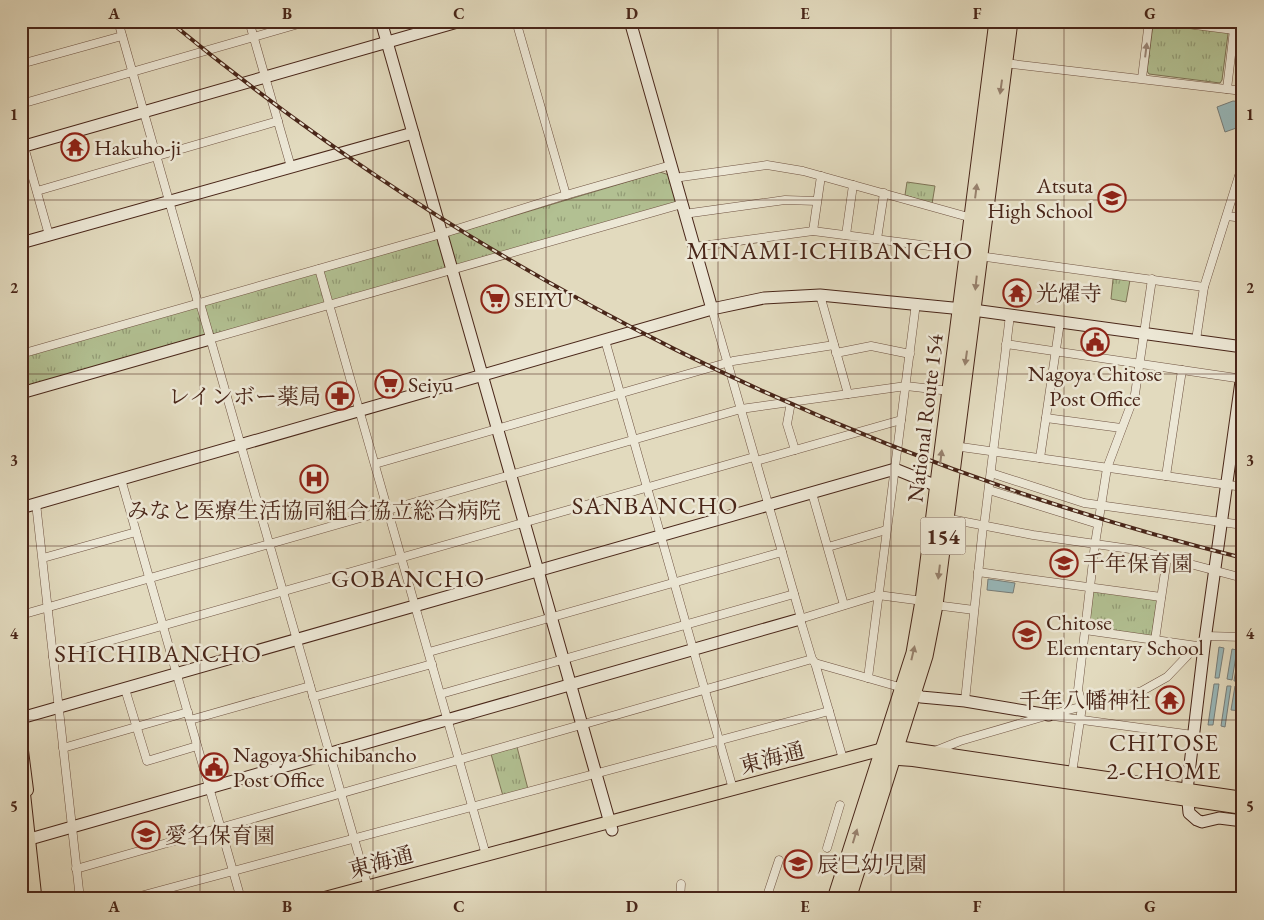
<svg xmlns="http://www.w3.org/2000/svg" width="1264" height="920" viewBox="0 0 1264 920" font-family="'EB Garamond','Noto Serif JP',serif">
  <defs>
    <pattern id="park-tufts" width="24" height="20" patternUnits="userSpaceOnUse" patternTransform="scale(1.25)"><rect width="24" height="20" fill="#b2c092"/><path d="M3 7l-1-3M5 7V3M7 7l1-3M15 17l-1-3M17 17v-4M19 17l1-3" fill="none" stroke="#939c76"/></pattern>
  </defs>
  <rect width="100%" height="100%" fill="#e2dabe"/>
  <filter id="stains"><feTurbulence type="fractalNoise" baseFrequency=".004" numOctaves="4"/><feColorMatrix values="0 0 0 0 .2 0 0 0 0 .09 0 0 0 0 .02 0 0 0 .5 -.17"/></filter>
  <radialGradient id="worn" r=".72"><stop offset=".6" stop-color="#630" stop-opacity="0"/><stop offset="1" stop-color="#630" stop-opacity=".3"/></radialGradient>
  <g fill="url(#park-tufts)" stroke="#7e7356">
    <path d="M 1156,23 L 1226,31 L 1228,34 L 1222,80 L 1220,83 L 1149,74 L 1147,71 L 1153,25 Z"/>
    <path d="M 660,172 L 669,175 L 676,201 L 673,204 L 21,389 L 21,357 L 433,240 Z"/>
    <path d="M 907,182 L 935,186 L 932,204 L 905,195 Z"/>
    <path d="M 1113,279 L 1130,280 L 1126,302 L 1111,299 Z"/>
    <path d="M 1096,591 L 1155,599 L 1157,602 L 1152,634 L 1150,636 L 1091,628 L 1089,625 L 1093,592 Z"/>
    <path d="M 517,747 L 528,789 L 503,796 L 491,754 Z"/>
  </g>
  <g fill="#98b8ba" stroke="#787e7a">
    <path d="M 1233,101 L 1243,102 L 1243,123 L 1242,126 L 1225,132 L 1217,107 Z"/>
    <path d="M 988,579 L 1015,583 L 1013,593 L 987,590 Z"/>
    <path d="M 1219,647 L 1224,648 L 1219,678 L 1215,678 Z"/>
    <path d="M 1232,649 L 1237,650 L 1232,680 L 1227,679 Z"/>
    <path d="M 1239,650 L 1243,651 L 1239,681 L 1234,681 Z"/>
    <path d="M 1214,684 L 1219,684 L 1213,725 L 1208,725 Z"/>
    <path d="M 1227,686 L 1231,686 L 1225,727 L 1221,726 Z"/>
    <path d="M 1235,686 L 1243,687 L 1242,711 L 1231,710 Z"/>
  </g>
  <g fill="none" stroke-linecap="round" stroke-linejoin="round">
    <g stroke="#6f5342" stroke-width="9">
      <g id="street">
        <path d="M 118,21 L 198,303"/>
        <path d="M 249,21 L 291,167"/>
        <path d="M 516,21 L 566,195"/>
        <path d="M 1164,21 L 1234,30"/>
        <path d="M 119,25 L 133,21"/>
        <path d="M 1004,63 L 1243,91"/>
        <path d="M 21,64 L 122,36"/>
        <path d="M 1142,78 L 1149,21"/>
        <path d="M 1227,89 L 1235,21"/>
        <path d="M 21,104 L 309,21"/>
        <path d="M 21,136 L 49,235"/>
        <path d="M 674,178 L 767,165 L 803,171 L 972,218"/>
        <path d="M 37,191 L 278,121"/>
        <path d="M 684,214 L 785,200 L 817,201"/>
        <path d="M 1227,216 L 1243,218"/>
        <path d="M 813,231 L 821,176"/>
        <path d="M 846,235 L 853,185"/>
        <path d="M 877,239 L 884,193"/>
        <path d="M 694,247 L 813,231 L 968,251"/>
        <path d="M 979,256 L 1204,287"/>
        <path d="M 319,269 L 486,855"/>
        <path d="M 820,295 L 848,394"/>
        <path d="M 200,303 L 370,894"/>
        <path d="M 712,309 L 801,618"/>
        <path d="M 210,339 L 682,204"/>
        <path d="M 605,340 L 733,789"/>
        <path d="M 1196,340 L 1204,287 L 1243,163"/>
        <path d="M 1006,344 L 1243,379"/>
        <path d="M 836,353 L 871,346 L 910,354"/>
        <path d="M 21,354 L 441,234 L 566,195 L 671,165"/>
        <path d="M 791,402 L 787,424 L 795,450"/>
        <path d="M 1046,418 L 1121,428"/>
        <path d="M 954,446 L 1243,487"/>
        <path d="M 1040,458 L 1060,322"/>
        <path d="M 756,461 L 901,420"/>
        <path d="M 375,464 L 733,361 L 834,345"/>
        <path d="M 991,473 L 1084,503 L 1243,525"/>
        <path d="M 1166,476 L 1182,370"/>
        <path d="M 121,479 L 241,899"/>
        <path d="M 989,490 L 1098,524"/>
        <path d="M 812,493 L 844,605"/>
        <path d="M 36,503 L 80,899"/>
        <path d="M 945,518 L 1033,535 L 1137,550 L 1243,578"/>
        <path d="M 984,526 L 1010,315"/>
        <path d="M 828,547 L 886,530"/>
        <path d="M 43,558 L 136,532"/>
        <path d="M 978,572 L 1161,597"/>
        <path d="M 935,605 L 974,610"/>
        <path d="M 21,615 L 741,409 L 906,386 L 950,391"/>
        <path d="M 1085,630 L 1204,647"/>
        <path d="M 1206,636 L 1243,637"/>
        <path d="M 1155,640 L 1167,558"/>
        <path d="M 429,652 L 782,552"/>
        <path d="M 53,657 L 754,457"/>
        <path d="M 815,663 L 903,688"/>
        <path d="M 868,678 L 916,303"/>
        <path d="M 125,689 L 147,761 L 197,746"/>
        <path d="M 441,694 L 794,594"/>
        <path d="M 313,697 L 432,664"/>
        <path d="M 965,701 L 983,526"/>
        <path d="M 1083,707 L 1078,690 L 1095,544 L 1107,468 L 1135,394 L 1152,279"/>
        <path d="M 1053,716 L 1193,735"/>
        <path d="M 190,720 L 310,686"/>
        <path d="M 63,748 L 188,712"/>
        <path d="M 935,751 L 960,741 L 1049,715 L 1142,691 L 1167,677 L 1190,653 L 1204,647"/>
        <path d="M 843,759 L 815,663 L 812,659 L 800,619 L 878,595 L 923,601"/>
        <path d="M 1072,773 L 1082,707"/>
        <path d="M 827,848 L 840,805"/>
        <path d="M 76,869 L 812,659"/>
        <path d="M 129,899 L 829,711"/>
        <path d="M 680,899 L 681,884"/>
        <path d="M 766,899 L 779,860"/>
      </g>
    </g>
    <g stroke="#492619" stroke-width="13">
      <g id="secondary">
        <path d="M 381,21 L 612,830"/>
        <path d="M 630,21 L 712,309"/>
        <path d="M 21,147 L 461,21"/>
        <path d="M 21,243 L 413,133"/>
        <path d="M 1243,367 L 1204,647 L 1187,790 L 1189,813 L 1197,820 L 1202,822 L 1219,818 L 1243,821"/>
        <path d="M 21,393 L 210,339"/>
        <path d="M 21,508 L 712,309 L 764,298 L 820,295 L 973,310 L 1243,347"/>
        <path d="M 914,692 L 921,697 L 965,701 L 1049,715"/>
        <path d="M 21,718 L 895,469 L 937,486"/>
        <path d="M 30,839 L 800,619"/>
      </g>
    </g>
    <g stroke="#492619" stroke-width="14">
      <g id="primary">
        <path d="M 21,743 L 27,790"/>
        <path d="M 885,758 L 913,760 L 1243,808"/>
        <path d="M 321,899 L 883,749 L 897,747 L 1243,798"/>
      </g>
    </g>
    <g stroke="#492619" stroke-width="17">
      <g id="highway">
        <path d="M 21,780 L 34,899"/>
        <path d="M 835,899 L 914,653 L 923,601 L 997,21"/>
        <path d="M 848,899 L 925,656 L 935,605 L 1010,21"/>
      </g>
    </g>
    <use href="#street" stroke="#ece7d5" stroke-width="8"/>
    <use href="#secondary" stroke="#ece7d5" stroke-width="11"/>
    <use href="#primary" stroke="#e2dabe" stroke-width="12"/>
    <use href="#highway" stroke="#e2dabe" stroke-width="15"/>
    <g stroke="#492619" stroke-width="4">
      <path id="rail" d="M 169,21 C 482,280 850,460 1243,558"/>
    </g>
    <use href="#rail" stroke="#ece7d5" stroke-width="2" stroke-dasharray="5.5" stroke-linecap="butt"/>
  </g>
  <defs><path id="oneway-solid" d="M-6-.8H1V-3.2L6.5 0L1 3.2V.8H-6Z" transform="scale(1.25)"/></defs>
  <use fill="#9a8677" href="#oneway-solid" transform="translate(1146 50) rotate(-83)"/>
  <g fill="#96806c">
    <use href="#oneway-solid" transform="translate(1001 87) rotate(98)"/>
    <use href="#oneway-solid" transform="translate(976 191) rotate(-83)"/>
    <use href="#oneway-solid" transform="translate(976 283) rotate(96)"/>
    <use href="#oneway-solid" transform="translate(966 358) rotate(98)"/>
    <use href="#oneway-solid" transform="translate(941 457) rotate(-83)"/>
    <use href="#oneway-solid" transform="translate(939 572) rotate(97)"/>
    <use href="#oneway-solid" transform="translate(913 653) rotate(-77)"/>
    <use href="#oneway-solid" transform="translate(855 836) rotate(-73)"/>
  </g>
  <path fill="none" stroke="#492619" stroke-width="1" stroke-opacity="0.55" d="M 200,21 L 200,899M 373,21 L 373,899M 546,21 L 546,899M 718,21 L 718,899M 891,21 L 891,899M 1064,21 L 1064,899M 21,200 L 1243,200M 21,374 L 1243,374M 21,546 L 1243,546M 21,720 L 1243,720"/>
  <defs>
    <g id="temple-ring" transform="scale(1.4375)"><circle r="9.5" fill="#ece7d5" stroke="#8f2418" stroke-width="1.5"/><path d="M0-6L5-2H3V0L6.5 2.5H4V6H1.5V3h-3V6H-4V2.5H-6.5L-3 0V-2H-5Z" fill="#8f2418"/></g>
    <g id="school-ring" transform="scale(1.4375)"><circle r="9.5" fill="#ece7d5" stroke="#8f2418" stroke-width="1.5"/><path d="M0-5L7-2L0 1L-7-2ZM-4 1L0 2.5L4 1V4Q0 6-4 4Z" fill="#8f2418"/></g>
    <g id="supermarket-ring" transform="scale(1.4375)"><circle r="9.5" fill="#ece7d5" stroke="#8f2418" stroke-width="1.5"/><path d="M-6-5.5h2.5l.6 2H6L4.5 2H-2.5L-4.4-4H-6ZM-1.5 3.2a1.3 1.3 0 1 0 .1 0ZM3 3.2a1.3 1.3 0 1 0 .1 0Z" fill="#8f2418"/></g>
    <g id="civic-ring" transform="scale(1.4375)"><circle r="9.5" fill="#ece7d5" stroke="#8f2418" stroke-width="1.5"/><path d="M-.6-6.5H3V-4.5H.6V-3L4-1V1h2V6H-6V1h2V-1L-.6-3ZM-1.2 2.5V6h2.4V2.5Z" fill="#8f2418"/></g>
    <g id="pharmacy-ring" transform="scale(1.4375)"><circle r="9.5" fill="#ece7d5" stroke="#8f2418" stroke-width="1.5"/><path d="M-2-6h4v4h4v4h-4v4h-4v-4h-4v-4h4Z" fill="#8f2418"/></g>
    <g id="hospital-ring" transform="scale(1.4375)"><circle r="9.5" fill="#ece7d5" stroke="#8f2418" stroke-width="1.5"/><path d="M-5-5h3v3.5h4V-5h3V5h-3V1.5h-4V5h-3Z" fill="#8f2418"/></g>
  </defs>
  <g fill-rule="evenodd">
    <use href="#temple-ring" x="75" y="147"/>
    <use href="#school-ring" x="1112" y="198"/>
    <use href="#temple-ring" x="1017" y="293"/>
    <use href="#supermarket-ring" x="495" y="299"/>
    <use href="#civic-ring" x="1095" y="342"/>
    <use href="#supermarket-ring" x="389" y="384"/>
    <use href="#pharmacy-ring" x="340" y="396"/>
    <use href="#hospital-ring" x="314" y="479"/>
    <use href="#school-ring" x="1064" y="563"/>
    <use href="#school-ring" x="1027" y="635"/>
    <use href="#temple-ring" x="1170" y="700"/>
    <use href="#civic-ring" x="214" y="767"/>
    <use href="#school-ring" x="146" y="835"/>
    <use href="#school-ring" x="798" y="864"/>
  </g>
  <g text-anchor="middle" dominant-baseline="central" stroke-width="5" stroke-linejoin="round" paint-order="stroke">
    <rect fill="#ece7d5" stroke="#7a6051" stroke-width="1" x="920.5" y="517.5" width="45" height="37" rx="4"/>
    <g font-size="21" font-weight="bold" fill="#492619">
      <text x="943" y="536">154</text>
    </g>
    <g font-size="22" fill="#492619" stroke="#ece7d5" text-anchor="start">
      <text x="94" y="147">Hakuho-ji</text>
      <text x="1093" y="185" text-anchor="end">Atsuta<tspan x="1093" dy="25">High School</tspan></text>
      <text x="1036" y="293">光燿寺</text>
      <text x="514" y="299">SEIYU</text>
      <text x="1095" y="373" text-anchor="middle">Nagoya Chitose<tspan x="1095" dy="25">Post Office</tspan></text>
      <text x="408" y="384">Seiyu</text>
      <text x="321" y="396" text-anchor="end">レインボー薬局</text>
      <text x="314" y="510" text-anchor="middle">みなと医療生活協同組合協立総合病院</text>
      <text x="1083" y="563">千年保育園</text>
      <text x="1046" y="622">Chitose<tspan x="1046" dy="25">Elementary School</tspan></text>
      <text x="1151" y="700" text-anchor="end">千年八幡神社</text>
      <text x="233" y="754">Nagoya Shichibancho<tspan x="233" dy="25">Post Office</tspan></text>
      <text x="165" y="835">愛名保育園</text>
      <text x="817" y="864">辰巳幼児園</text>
    </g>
    <g font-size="22" fill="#492619" stroke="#ece7d5">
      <text transform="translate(925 418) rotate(-83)">National Route 154</text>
      <text transform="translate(772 758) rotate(-15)">東海通</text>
      <text transform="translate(381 862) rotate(-15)">東海通</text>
    </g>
    <g font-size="24" letter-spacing="1" fill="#492619" stroke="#ece7d5">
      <text x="1164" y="742">CHITOSE<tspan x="1164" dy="28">2-CHOME</tspan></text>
    </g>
    <g font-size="25" letter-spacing="1" fill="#492619" stroke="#ece7d5">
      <text x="830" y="250">MINAMI-ICHIBANCHO</text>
      <text x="655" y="505">SANBANCHO</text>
      <text x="408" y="578">GOBANCHO</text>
      <text x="158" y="653">SHICHIBANCHO</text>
    </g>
  </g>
  <rect width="1264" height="920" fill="none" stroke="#e2dabe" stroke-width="55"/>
  <rect x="28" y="28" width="1208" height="864" fill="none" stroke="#492619" stroke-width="2"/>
  <g font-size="16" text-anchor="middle" font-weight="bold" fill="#492619">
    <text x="114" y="19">A</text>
    <text x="287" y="19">B</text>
    <text x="459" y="19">C</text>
    <text x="632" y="19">D</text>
    <text x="805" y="19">E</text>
    <text x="977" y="19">F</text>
    <text x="1150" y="19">G</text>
    <text x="14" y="120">1</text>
    <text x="1250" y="120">1</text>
    <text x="14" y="293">2</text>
    <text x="1250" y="293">2</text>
    <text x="14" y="466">3</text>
    <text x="1250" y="466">3</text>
    <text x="14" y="639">4</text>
    <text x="1250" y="639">4</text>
    <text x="14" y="812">5</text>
    <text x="1250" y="812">5</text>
    <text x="114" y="912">A</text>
    <text x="287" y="912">B</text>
    <text x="459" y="912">C</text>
    <text x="632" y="912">D</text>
    <text x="805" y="912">E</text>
    <text x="977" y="912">F</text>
    <text x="1150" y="912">G</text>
  </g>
  <rect width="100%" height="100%" filter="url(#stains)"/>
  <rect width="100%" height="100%" fill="url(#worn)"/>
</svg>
